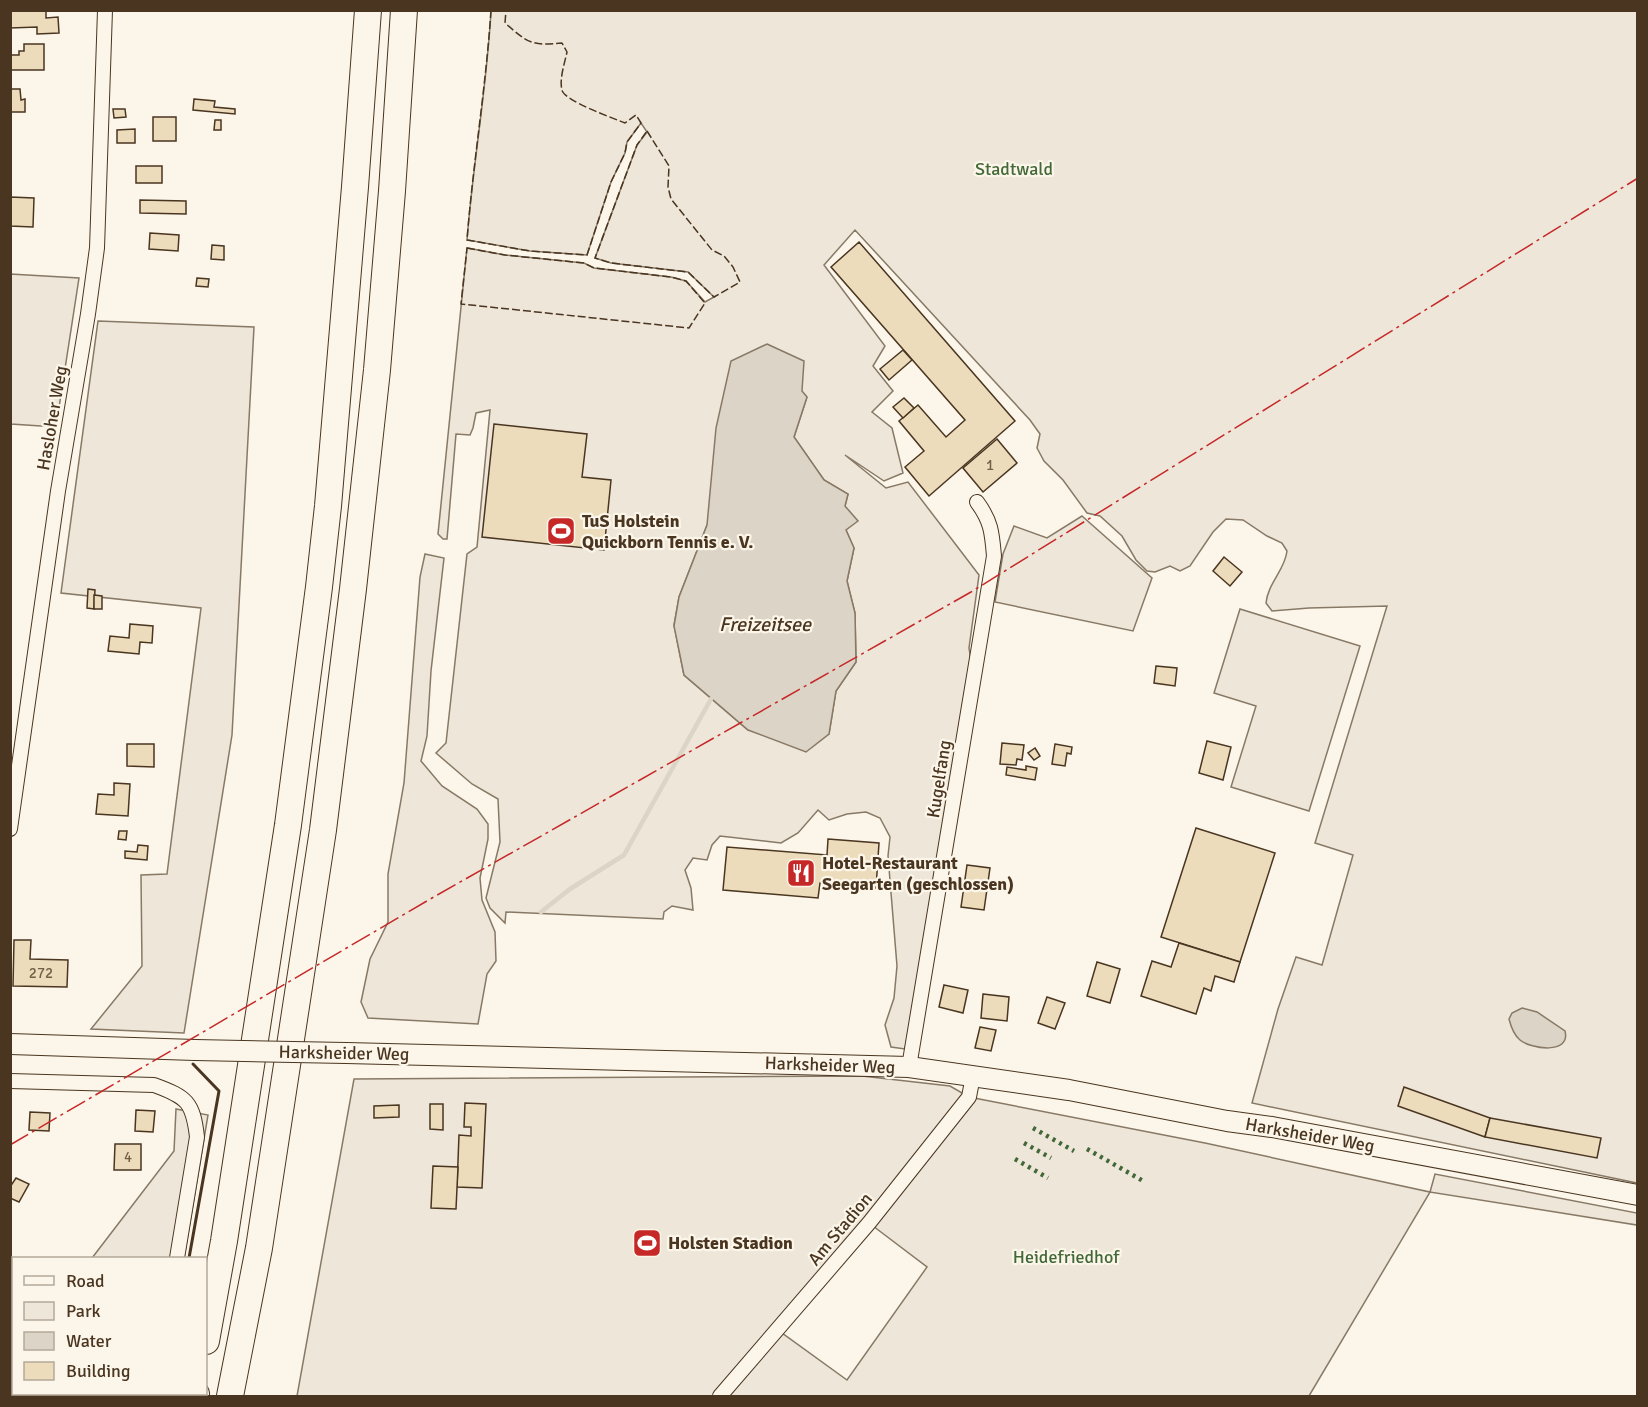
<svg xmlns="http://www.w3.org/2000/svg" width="1648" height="1407" viewBox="0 0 1648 1407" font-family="Signika,sans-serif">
  <rect width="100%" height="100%" fill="#fbf6e9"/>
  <g fill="#ede6d9" stroke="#887966" stroke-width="1.5" fill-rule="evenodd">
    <path d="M 491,11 L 1637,11 L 1637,1183 L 1252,1103 L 1278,1009 L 1296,957 L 1322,965 L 1353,855 L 1315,843 L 1387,606 L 1309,608 L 1272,611 L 1266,603 C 1268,583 1285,570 1287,551 L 1282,543 L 1267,536 L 1243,520 L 1226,519 L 1213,532 L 1190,566 L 1180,571 L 1170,566 L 1155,572 L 1147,571 L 1136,560 L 1122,536 L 1100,516 L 1087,513 L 1063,480 L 1044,461 L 1037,448 L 1040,434 L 1030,420 L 855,230 L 824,265 L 885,346 L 873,366 L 893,391 L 872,412 L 892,428 L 903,473 L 884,481 L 845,455 L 886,488 L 908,482 L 979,575 L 969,648 L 973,673 L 905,1049 L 891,1047 L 885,1025 L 894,998 L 897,966 L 888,856 L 890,837 L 880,818 L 866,812 L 847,814 L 829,820 L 818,810 L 798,833 L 781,843 L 720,836 L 712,845 L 707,860 L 693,858 L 685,870 L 691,888 L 693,910 L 672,906 L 664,912 L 663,919 L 506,912 L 505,923 L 490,908 L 486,898 L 500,842 L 498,799 L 472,784 L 436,753 L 446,743 L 467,554 L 477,547 L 490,410 L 476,413 L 473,428 L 470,435 L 456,434 L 447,539 L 443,539 L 438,534 L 467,248 L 505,255 L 584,263 L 594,268 L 671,277 L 686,281 L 705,302 L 714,297 L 688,272 L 611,263 L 595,258 L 637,145 L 647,132 L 641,123 L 627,142 L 625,153 L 611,182 L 587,255 L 530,251 L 467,240 C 473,163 487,87 491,11 ZM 807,397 L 794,437 L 824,480 L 848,494 L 845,506 L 846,530 L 854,548 L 847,581 L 855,613 L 856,662 L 836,691 L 829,734 L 748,730 L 684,675 L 674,625 L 679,597 L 707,525 Z"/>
    <path d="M 10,274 L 79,278 L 56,427 L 11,424 Z"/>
    <path d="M 98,321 L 254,327 L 232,735 L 184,1033 L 91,1029 L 142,966 L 141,875 L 167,874 L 201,608 L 61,593 Z"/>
    <path d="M 1082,516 L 1152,578 L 1133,631 L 995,602 L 1003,554 L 1014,526 L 1047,538 Z"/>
    <path d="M 425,554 L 444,558 L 431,671 L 427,736 L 421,761 L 442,786 L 477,809 L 488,824 L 488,839 L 480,878 L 482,900 L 495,932 L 496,961 L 487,974 L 478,1024 L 368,1018 L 361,1002 L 370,959 L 388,922 L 388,874 L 404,783 L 420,577 Z"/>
    <path d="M 1240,609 L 1360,646 L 1309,811 L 1231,787 L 1256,706 L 1214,693 Z"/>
    <path d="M 862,1076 L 950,1086 L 969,1097 L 1205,1143 L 1430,1192 L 1435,1174 L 1637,1213 L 1637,1225 L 1430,1192 L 1309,1396 L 297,1396 L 354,1079 ZM 869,1223 L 927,1267 L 847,1380 L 778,1330 Z"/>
    <path d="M 176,1109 L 208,1115 L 184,1258 L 92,1258 L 174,1151 Z"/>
    <path d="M 11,1260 L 14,1261 L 14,1356 L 11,1360 Z"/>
  </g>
  <g fill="#dcd4c6" stroke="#887966" stroke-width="1.5">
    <path d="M 767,344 L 804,361 L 802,391 L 807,397 L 794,437 L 824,480 L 848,494 L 845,506 L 858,521 L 846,530 L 854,548 L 847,581 L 855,613 L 856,662 L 836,691 L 829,734 L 806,752 L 748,730 L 684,675 L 674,626 L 679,597 L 707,525 L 716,428 L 731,361 Z"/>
    <path d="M 1522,1008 L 1537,1012 L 1565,1031 C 1571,1055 1531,1049 1520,1040 C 1514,1035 1511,1027 1509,1019 L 1512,1013 Z"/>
  </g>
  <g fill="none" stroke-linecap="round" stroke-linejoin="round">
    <path stroke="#dcd4c6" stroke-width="4.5" d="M 541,912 L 570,889 L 624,855 L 711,699"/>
  </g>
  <g fill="#ecdcbc" stroke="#4a3520" stroke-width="1.5">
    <path d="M 10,10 L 46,10 L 46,18 L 58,17 L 59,33 L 37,34 L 37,27 L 10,28 Z"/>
    <path d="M 24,44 L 44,44 L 44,70 L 10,70 L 10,55 L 19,55 L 19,51 L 24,51 Z"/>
    <path d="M 10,89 L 20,89 L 21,100 L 25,99 L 25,112 L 10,112 Z"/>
    <path d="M 194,99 L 215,101 L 214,107 L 235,109 L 235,114 L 193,110 Z"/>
    <path d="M 113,109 L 125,109 L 126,117 L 114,118 Z"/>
    <rect x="153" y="117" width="23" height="24"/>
    <path d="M 215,120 L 221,120 L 221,130 L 214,130 Z"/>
    <path d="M 135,129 L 135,143 L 117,143 L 117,130 Z"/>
    <rect x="136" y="166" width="26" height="17"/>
    <path d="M 10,197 L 34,198 L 33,227 L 10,226 Z"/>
    <path d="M 140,200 L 186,201 L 186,214 L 140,213 Z"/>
    <path d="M 150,233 L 179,235 L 178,251 L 149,249 Z"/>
    <path d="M 859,242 L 1015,421 L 929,496 L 905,467 L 924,451 L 899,421 L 918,405 L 946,437 L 965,420 L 831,267 Z"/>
    <path d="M 212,245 L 224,246 L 224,260 L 211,259 Z"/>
    <path d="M 197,278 L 209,279 L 208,287 L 196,286 Z"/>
    <path d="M 903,350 L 912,360 L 889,380 L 880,369 Z"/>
    <path d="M 904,398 L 914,408 L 903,418 L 893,407 Z"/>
    <path d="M 494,424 L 587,434 L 582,477 L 611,480 L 604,550 L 482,537 Z"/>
    <path d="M 997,439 L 1017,463 L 983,492 L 963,468 Z"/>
    <path d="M 1224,557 L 1242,572 L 1230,586 L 1213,571 Z"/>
    <path d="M 88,589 L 95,590 L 94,609 L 87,608 Z"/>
    <path d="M 94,595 L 102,596 L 102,609 L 94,609 Z"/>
    <path d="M 130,624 L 153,626 L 152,643 L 140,642 L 139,654 L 108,651 L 110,636 L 129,638 Z"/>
    <path d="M 1156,666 L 1177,668 L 1175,686 L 1154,683 Z"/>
    <path d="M 1207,741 L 1231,747 L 1223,780 L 1199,773 Z"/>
    <path d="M 1002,743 L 1024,745 L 1022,760 L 1017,759 L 1016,765 L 1000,764 Z"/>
    <path d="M 127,744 L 154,744 L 154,767 L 127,766 Z"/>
    <path d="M 1055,744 L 1072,747 L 1071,754 L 1067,753 L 1065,766 L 1052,764 Z"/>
    <path d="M 1035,748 L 1040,756 L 1034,760 L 1028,753 Z"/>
    <path d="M 1026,766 L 1037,768 L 1035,780 L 1006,775 L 1007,767 L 1026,770 Z"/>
    <path d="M 114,783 L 130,784 L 128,816 L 96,814 L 98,794 L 114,795 Z"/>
    <path d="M 1196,828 L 1275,853 L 1240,962 L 1161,937 Z"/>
    <path d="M 119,831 L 127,831 L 126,840 L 118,839 Z"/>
    <path d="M 828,839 L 879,843 L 876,888 L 820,883 L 818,898 L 723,890 L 727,847 L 827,855 Z"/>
    <path d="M 138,845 L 148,846 L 147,860 L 125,858 L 125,851 L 137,852 Z"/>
    <path d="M 967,865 L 990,868 L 984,910 L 961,907 Z"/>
    <path d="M 14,940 L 31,940 L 30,959 L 68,960 L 67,987 L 13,986 Z"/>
    <path d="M 1179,943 L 1240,962 L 1234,982 L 1215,976 L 1211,991 L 1204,988 L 1196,1014 L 1141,996 L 1152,961 L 1171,967 Z"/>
    <path d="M 1097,962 L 1120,969 L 1110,1003 L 1087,996 Z"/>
    <path d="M 944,985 L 968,990 L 963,1013 L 939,1007 Z"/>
    <path d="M 983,994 L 1009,997 L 1007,1021 L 981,1018 Z"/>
    <path d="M 1047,997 L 1065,1003 L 1055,1029 L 1038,1023 Z"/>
    <path d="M 980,1027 L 996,1030 L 991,1051 L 975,1048 Z"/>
    <path d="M 1404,1087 L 1490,1118 L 1485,1137 L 1398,1106 Z"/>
    <path d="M 465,1103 L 486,1104 L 482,1188 L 457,1187 L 459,1135 L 471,1136 L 471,1127 L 464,1127 Z"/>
    <path d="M 430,1104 L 443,1104 L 443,1130 L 430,1129 Z"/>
    <path d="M 399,1105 L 399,1117 L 374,1118 L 374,1106 Z"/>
    <path d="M 136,1110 L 155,1111 L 153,1132 L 135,1131 Z"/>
    <path d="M 30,1112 L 50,1113 L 49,1131 L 29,1130 Z"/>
    <path d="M 1490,1118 L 1601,1138 L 1597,1158 L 1485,1137 Z"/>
    <path d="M 115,1144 L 141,1144 L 141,1170 L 114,1170 Z"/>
    <path d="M 433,1166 L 458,1167 L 456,1209 L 431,1208 Z"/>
    <path d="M 16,1178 L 29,1184 L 19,1202 L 10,1198 L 10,1187 Z"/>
  </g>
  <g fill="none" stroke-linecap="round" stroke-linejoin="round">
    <g stroke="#4a3520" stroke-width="16">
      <g id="minor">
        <path d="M 10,829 L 58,491 L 88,314 L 97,248 L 105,10"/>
        <path d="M 909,1067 L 994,556 C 992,532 991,521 977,502"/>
        <path d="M 10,1081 L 154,1085 C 187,1097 193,1102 197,1137 L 177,1258"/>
        <path d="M 154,1396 L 155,1394"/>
        <path d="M 720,1396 L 869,1223 L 969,1097 L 973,1076"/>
      </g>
    </g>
    <g stroke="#4a3520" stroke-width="22">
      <g id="secondary">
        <path d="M 10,1044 L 195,1050"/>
        <path d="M 346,1053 L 909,1067 L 1069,1090 L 1227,1121 L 1272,1127 L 1638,1195"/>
      </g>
    </g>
    <g stroke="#4a3520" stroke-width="28">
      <g id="motorway">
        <path d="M 206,1341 L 224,1241 L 288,825 L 319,587 L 328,506 L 355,187 L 368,10"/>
        <path d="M 195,1396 L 196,1394"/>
        <path d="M 230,1396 L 259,1248 L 323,830 L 353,589 L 377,370 L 392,191 L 404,10"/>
      </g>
    </g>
    <use href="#minor" stroke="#fbf6e9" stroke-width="14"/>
    <use href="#secondary" stroke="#fbf6e9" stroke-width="20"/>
    <use href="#motorway" stroke="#fbf6e9" stroke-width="26"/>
    <g stroke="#4a3520" stroke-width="22" stroke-linecap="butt">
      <path id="secondary-bridge" d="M 195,1050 L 346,1053"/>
    </g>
    <use href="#secondary-bridge" stroke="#fbf6e9" stroke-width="20"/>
    <g stroke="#436837" stroke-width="4.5" stroke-dasharray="3 4.5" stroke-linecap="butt">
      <path d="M 1033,1128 L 1074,1151"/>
      <path d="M 1024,1143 L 1051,1158"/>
      <path d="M 1087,1149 L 1145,1182"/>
      <path d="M 1015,1159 L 1048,1178"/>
    </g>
    <g stroke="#4a3520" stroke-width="1.5" stroke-dasharray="8 3" stroke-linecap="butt">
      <path d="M 491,10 C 486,87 473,163 467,240 L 530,251 L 587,255 L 611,182 L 625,153 L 627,142 L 641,123 L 636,115 L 625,123 C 613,118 564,101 562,90 C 559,79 565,62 567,52 L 562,43 C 531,46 528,43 505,23 L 506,10"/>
      <path d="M 647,131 L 669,166 L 668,187 L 671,199 L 712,250 L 724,256 L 733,267 L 740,282 L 714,297 L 688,272 L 611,263 L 595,258 L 637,145 Z"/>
      <path d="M 467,248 L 505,255 L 584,263 L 594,268 L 671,277 L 686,281 L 705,303 L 689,328 L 461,304 Z"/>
    </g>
    <g stroke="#4a3520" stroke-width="3">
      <path d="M 189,1258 L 219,1091 L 193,1064"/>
      <path d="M 164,1396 L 165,1394"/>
    </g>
    <path stroke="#c62828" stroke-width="1.5" stroke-dasharray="21 4.5 3 4.5" stroke-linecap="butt" d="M 10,1145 L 432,898 L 971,592 L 1638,178"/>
  </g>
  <defs>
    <g id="stadium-square" transform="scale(1.5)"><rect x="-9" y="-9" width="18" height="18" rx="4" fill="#c62828" stroke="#fbf6e9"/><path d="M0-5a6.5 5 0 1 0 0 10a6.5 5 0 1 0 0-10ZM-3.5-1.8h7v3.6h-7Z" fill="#fff"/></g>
    <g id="restaurant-square" transform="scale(1.5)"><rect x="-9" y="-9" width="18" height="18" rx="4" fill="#c62828" stroke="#fbf6e9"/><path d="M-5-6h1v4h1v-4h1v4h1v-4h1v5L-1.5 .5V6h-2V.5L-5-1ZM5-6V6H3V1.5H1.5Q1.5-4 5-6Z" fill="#fff"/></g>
  </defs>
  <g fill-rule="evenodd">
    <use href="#stadium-square" x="561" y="531"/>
    <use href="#restaurant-square" x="801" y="873"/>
    <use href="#stadium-square" x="647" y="1243"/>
  </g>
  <g text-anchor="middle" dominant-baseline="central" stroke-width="4.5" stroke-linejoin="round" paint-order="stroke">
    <g font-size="15" fill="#725f47">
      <text x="990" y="465">1</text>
      <text x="41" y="973">272</text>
      <text x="128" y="1157">4</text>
    </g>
    <g font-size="18" fill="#436837" stroke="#fbf6e9">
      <text x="1014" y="169">Stadtwald</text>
      <text x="1066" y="1257">Heidefriedhof</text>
    </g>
    <g font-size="18" fill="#4a3520" stroke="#fbf6e9">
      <text transform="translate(52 418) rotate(-80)">Hasloher Weg</text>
      <text transform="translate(939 779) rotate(-81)">Kugelfang</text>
      <text transform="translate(344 1053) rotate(1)">Harksheider Weg</text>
      <text transform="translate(830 1065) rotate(2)">Harksheider Weg</text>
      <text transform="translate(1310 1135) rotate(10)">Harksheider Weg</text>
      <text transform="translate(840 1229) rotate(-50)">Am Stadion</text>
    </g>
    <g font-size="18" font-weight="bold" fill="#4a3520" stroke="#fbf6e9" text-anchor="start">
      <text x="582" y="521">TuS Holstein<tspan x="582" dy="21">Quickborn Tennis e. V.</tspan></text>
      <text x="822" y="863">Hotel-Restaurant<tspan x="822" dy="21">Seegarten (geschlossen)</tspan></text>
      <text x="668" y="1243">Holsten Stadion</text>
    </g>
    <g font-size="20" font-style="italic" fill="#4a3520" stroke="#fbf6e9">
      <text x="765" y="624">Freizeitsee</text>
    </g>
  </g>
  <rect width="1648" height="1407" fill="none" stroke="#4a3520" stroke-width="24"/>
  <rect x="12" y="1257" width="195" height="138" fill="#fbf6e9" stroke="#b4a999" stroke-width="1.5"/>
  <rect x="24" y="1276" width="30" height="9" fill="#fbf6e9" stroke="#b4a999" stroke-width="1.5"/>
  <text x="66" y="1287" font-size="18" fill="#4a3520">Road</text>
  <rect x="24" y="1302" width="30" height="18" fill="#ede6d9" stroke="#b4a999" stroke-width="1.5"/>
  <text x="66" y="1317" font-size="18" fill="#4a3520">Park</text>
  <rect x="24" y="1332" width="30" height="18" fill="#dcd4c6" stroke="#b4a999" stroke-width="1.5"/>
  <text x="66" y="1347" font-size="18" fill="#4a3520">Water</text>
  <rect x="24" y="1362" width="30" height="18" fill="#ecdcbc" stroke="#b4a999" stroke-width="1.5"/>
  <text x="66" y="1377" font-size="18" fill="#4a3520">Building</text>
</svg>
